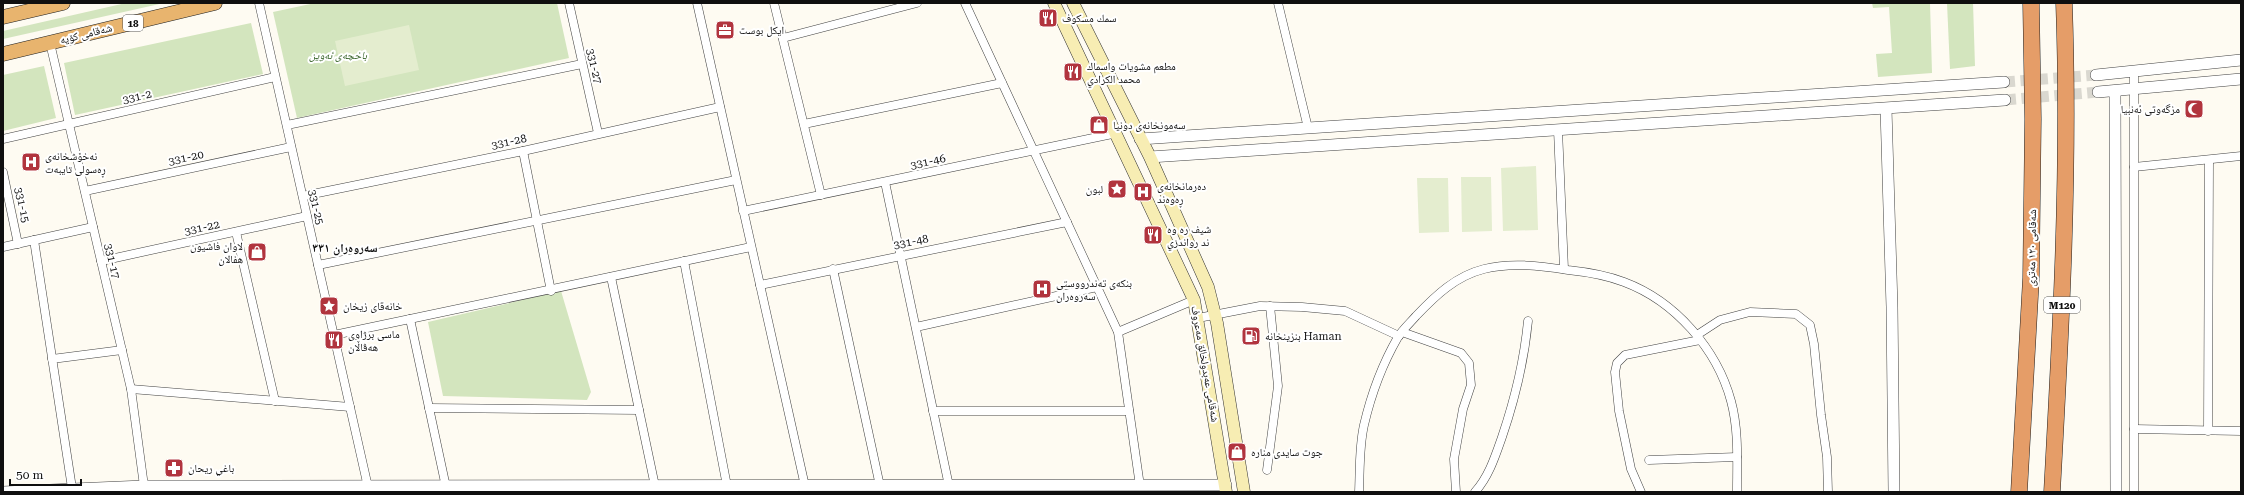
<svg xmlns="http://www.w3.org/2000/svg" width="2244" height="495" viewBox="0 0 2244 495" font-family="'Roboto Serif','Noto Naskh Arabic',serif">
  <rect width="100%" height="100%" fill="#fefbf2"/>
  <g fill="#d3e5be">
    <path d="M 126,3 L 164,3 L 3,39 L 3,31 Z"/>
    <path d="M 315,3 L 557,3 L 569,58 L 297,118 L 273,12 Z"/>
    <path d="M 1872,3 L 1930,3 L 1932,73 L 1878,77 L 1876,54 L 1892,53 L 1889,7 L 1873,8 Z"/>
    <path d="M 1947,3 L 1973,3 L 1975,66 L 1950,69 Z"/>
    <path d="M 251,23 L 263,74 L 75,115 L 64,63 Z"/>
    <path d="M 44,66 L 56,118 L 3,131 L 3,75 Z"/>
    <path d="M 561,291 L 591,392 L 587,400 L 443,396 L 428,322 Z"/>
  </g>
  <g fill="#e4edcf">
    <path d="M 409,25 L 419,70 L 345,86 L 335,41 Z"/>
    <path d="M 1536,166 L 1538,230 L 1503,231 L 1501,168 Z"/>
    <path d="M 1461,177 L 1491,177 L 1492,231 L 1462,232 Z"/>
    <path d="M 1417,178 L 1448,178 L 1449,232 L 1419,233 Z"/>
  </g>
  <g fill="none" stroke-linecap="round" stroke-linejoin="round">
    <g stroke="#dad8d0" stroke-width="11" stroke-dasharray="11 5.5" stroke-linecap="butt">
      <path d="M 2004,82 L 2096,75"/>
      <path d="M 2005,100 L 2098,92"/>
    </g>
    <g stroke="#424242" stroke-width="9">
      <g id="minor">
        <path d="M 259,3 L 368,487"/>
        <path d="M 569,3 L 598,133"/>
        <path d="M 697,3 L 805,486"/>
        <path d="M 774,3 L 821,195"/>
        <path d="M 965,3 L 1118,332 L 1140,486"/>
        <path d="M 1278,3 L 1308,128"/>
        <path d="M 783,38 L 917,3"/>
        <path d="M 50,43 L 131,389 L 144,486"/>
        <path d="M 2134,71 L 2134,492"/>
        <path d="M 804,124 L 1002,83"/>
        <path d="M 287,125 L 582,64"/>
        <path d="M 1558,130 L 1564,269"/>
        <path d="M 3,139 L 275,77"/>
        <path d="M 523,151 L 551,291"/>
        <path d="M 2134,167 L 2241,156"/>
        <path d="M 3,172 L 18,244"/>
        <path d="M 885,182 L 949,486"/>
        <path d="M 85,191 L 291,147"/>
        <path d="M 303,196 L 523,151 L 720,107"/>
        <path d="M 743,211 L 1117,133"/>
        <path d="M 236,232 L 275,401"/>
        <path d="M 34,240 L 72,488"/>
        <path d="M 3,247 L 93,227"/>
        <path d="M 101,261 L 307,216"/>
        <path d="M 684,261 L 727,486 L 726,492"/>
        <path d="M 318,265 L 736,180"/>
        <path d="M 833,269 L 880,486"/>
        <path d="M 611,277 L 655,486"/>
        <path d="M 760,285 L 1067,222"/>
        <path d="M 1198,318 L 1260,306 L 1302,307 L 1345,311 L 1399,336"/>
        <path d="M 410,319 L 446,487"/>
        <path d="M 916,327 L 1097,287"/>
        <path d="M 1118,332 L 1194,300"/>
        <path d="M 1402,332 L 1461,353 L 1469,363 L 1471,385 L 1463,409 L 1454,459 L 1456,492"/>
        <path d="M 334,335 L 751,247"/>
        <path d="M 1697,335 L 1720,320 L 1750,312 L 1796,314 L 1810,325 L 1814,344 L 1821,415 L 1827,457 L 1828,492"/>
        <path d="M 52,359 L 122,350"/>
        <path d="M 131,389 L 350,407"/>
        <path d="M 429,408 L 639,410"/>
        <path d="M 933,411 L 1129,411"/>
        <path d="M 2134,429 L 2241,431"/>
        <path d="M 2208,431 L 2209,160"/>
        <path d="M 1649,460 L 1737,457"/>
        <path d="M 1267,470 L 1278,386 L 1270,306"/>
        <path d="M 1359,492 C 1360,470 1359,447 1364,425 C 1371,395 1383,363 1398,337 C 1403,329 1410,323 1416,316 C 1436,295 1456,276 1484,269 C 1511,262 1541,266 1568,270 C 1587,272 1606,275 1624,282 C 1675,301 1717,349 1731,401 C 1739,430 1737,462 1737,492"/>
        <path d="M 1475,492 C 1489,476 1495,457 1502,437 C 1515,399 1524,362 1528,321"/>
        <path d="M 1641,492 L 1631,469 L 1619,411 L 1615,372 L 1617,363 L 1625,355 L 1700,340"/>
      </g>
    </g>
    <g stroke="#424242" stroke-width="12">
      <g id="tertiary">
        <path d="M 2096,75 L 2241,60"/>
        <path d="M 2115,91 L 2116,492"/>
        <path d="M 2098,92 L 2241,79"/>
        <path d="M 1886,109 L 1892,307 L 1894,492"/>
        <path d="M 1140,139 L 2004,82"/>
        <path d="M 1150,157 L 2005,100"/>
        <path d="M 3,492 L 144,486 L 1226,485"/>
      </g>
    </g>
    <g stroke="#313131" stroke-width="13">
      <g id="secondary">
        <path d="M 1054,3 L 1194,300 L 1226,492"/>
        <path d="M 1073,3 L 1150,157 L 1208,287 L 1217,323 L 1244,492"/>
      </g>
    </g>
    <g stroke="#202020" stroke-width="15">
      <g id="trunk">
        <path d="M 3,17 L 63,3"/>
        <path d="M 3,54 L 215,3"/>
      </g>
    </g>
    <g stroke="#202020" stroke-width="17">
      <g id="motorway">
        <path d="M 2019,492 L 2031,278 L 2033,119 L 2031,3"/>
        <path d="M 2052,492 C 2061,329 2070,166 2064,3"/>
      </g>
    </g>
    <use href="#minor" stroke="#fff" stroke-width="8"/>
    <use href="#tertiary" stroke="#fff" stroke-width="11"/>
    <use href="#secondary" stroke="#f7edb3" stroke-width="12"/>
    <use href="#trunk" stroke="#e8b46e" stroke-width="14"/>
    <use href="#motorway" stroke="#e59d68" stroke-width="16"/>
  </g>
  <defs>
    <g id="restaurant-square" transform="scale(1)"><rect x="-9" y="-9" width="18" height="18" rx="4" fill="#b1343e" stroke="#fff"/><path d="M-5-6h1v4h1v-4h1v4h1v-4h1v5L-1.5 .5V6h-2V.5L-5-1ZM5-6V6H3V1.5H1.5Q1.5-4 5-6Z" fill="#fff"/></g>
    <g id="office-square" transform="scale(1)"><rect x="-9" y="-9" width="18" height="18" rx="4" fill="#b1343e" stroke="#fff"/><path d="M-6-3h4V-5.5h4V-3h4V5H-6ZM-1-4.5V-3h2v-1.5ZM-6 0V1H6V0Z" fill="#fff"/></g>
    <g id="mosque-square" transform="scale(1)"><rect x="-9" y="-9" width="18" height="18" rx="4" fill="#b1343e" stroke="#fff"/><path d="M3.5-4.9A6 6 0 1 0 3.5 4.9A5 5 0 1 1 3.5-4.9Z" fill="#fff"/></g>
    <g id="shop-square" transform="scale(1)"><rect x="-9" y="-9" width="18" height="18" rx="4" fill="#b1343e" stroke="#fff"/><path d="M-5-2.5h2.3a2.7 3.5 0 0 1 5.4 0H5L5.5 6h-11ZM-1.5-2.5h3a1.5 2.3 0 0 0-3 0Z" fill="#fff"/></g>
    <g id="hospital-square" transform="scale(1)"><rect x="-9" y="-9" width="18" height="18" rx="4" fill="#b1343e" stroke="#fff"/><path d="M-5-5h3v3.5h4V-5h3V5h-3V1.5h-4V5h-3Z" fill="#fff"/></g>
    <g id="sight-square" transform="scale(1)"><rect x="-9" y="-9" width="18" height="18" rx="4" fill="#b1343e" stroke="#fff"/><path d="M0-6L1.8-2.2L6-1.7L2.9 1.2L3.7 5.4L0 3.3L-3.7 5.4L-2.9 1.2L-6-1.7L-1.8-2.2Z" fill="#fff"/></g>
    <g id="fuel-square" transform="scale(1)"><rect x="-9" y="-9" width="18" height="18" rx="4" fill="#b1343e" stroke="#fff"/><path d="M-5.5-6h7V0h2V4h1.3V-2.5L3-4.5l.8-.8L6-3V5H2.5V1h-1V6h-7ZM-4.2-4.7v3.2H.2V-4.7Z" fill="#fff"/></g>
    <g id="pharmacy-square" transform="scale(1)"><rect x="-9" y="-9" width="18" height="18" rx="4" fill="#b1343e" stroke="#fff"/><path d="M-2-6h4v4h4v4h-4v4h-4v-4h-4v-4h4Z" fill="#fff"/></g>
  </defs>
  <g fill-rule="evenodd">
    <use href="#restaurant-square" x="1048" y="18"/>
    <use href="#office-square" x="725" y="30"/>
    <use href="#restaurant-square" x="1073" y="72"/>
    <use href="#mosque-square" x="2194" y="109"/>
    <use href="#shop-square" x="1099" y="125"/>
    <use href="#hospital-square" x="31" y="162"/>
    <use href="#sight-square" x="1117" y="189"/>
    <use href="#hospital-square" x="1143" y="192"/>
    <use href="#restaurant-square" x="1153" y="235"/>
    <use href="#shop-square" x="257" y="252"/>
    <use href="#hospital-square" x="1042" y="289"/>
    <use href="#sight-square" x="329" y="306"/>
    <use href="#fuel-square" x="1251" y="336"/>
    <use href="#restaurant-square" x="334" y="340"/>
    <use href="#shop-square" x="1237" y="452"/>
    <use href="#pharmacy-square" x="174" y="468"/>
  </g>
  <g text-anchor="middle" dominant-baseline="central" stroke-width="4" stroke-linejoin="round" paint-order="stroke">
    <g fill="#fff" stroke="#575757" stroke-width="1">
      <rect x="123" y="15" width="20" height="16" rx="3"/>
      <rect x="2044" y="297" width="36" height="16" rx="3"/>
    </g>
    <g font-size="10" font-weight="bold" fill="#0f0f0f">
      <text x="133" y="23">18</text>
      <text x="2062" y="305">M120</text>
    </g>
    <g font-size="11" fill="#0f0f0f" stroke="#fff" text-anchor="start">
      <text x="1062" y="18">سمك مسكوف</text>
      <text x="739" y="30">ايكل بوست</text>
      <text x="1087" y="66">مطعم مشويات واسماك<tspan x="1087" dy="13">محمد الكرادي</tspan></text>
      <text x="2180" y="109" text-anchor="end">مزگەوتی ئەنبیا</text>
      <text x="1113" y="125">سەمونخانەی دونیا</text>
      <text x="45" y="156">نەخۆشخانەی<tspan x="45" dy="13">ڕەسولی تایبەت</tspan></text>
      <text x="1157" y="186">دەرمانخانەی<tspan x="1157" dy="13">ڕەوەند</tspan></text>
      <text x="1103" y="189" text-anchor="end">لبون</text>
      <text x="1167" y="229">شيف ره وه<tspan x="1167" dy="13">ند رواندزي</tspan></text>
      <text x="243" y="246" text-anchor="end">لاوان فاشيون<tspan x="243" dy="13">هفالان</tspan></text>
      <text x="1056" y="283">بنکەی تەندرووستی<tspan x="1056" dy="13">سەروەران</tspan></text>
      <text x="343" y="306">خانەقای زیخان</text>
      <text x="348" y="334">ماسی برژاوی<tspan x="348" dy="13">هەڤاڵان</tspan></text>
      <text x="1265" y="336">بنزینخانە Haman</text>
      <text x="1251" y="452">جوت سايدى مناره</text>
      <text x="188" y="468">باغي ريحان</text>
    </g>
    <g font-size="11" fill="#0f0f0f" stroke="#fff">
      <text transform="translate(86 34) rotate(-14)">شەقامی کۆیە</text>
      <text transform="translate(594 66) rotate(77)">331-27</text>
      <text transform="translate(137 97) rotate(-13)">331-2</text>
      <text transform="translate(509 142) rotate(-12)">331-28</text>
      <text transform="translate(186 158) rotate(-12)">331-20</text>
      <text transform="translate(928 162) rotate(-12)">331-46</text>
      <text transform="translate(22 205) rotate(78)">331-15</text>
      <text transform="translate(316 207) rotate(77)">331-25</text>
      <text transform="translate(202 228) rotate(-12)">331-22</text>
      <text transform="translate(911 242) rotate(-11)">331-48</text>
      <text transform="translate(2032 248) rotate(-89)">شەقامی ١٢٠ مەتری</text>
      <text transform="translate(112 261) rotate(77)">331-17</text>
      <text transform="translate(1205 364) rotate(80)">شەقامی عەبدولخالق مەعروف</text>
    </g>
    <g font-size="11" font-style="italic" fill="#336025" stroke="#fff">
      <text x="338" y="55">باخچەی ئەوین</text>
    </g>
    <g font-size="12" font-weight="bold" fill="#0f0f0f" stroke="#fff">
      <text x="345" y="248">سەروەران ٣٣١</text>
    </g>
  </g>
  <rect width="2244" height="495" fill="none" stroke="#0f0f0f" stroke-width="8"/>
  <path d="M10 479v6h71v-6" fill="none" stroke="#0f0f0f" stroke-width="2"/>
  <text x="16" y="479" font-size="12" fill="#0f0f0f" stroke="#ffffff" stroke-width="3" paint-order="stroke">50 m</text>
</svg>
